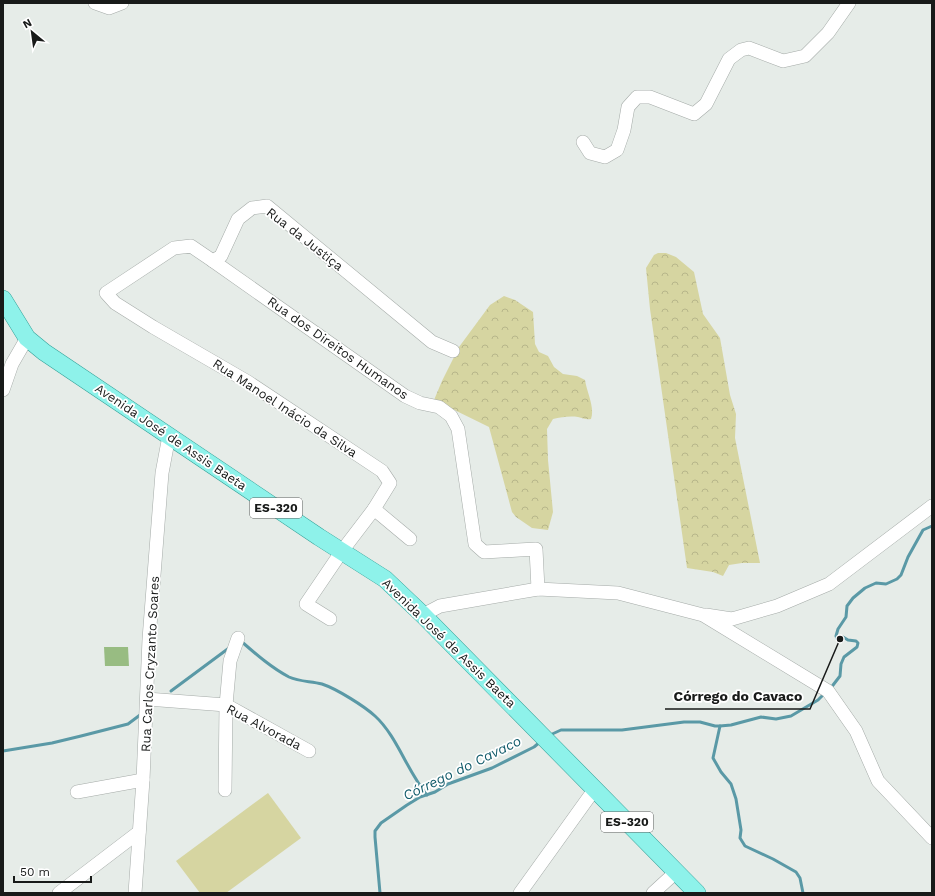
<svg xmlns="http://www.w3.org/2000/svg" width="935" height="896" viewBox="0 0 935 896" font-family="'Work Sans',sans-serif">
  <defs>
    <pattern id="forest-crowns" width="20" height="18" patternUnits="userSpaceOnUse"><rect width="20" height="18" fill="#d6d5a1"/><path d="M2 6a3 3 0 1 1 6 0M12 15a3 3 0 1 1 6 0" fill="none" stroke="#b7b68a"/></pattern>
  </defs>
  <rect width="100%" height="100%" fill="#e6ece8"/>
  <g fill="url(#forest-crowns)">
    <path d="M 658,253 L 666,253 L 676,257 L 694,272 L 703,314 L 720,338 L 730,395 L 736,414 L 735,438 L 760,563 L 742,563 L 729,565 L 723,576 L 713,572 L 687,568 L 650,309 L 646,268 L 654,255 Z"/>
    <path d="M 504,296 L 515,300 L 533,312 L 535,344 L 539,352 L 548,356 L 554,367 L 563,374 L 577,376 L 585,380 C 587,393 595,407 591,419 C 586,420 583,418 578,417 C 570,416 561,417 553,419 L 547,429 L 548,460 L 553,512 L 548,530 L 532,528 L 516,517 L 512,512 L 489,427 L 434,400 L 442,381 L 459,347 L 490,305 Z"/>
  </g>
  <path fill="#d6d5a1" d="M 268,793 L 301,838 L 226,893 L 200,893 L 176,861 Z"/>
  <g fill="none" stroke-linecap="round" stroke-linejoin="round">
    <g stroke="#5a99a6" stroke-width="3">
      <path d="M 242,642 C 257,655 272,668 289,677 C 300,682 311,681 322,684 C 337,689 364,706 375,716 C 397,736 407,771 427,795"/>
      <path d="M 830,689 L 840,676 L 841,664 L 844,657 L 857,647 L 858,643 L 856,641 L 848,640 L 843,637 L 837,639 L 836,636 L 838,629 L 846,617 L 847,606 L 853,598 L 865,588 L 876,583 L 886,584 L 897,579 L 901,575 L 908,557 L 923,530 L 932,526"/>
      <path d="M 171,691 L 229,648"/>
      <path d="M 720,726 L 713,758 L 721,772 L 731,784 L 736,799 L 741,830 L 740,838 L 745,846 L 773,859 L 796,872 L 800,878 L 803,893"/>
      <path d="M 550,735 L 561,730 L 622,730 L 684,722 L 700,722 L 715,726 L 720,726 L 731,725 L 761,717 L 776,719 L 791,716 L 818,700 L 825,693"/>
      <path d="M 3,751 L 52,743 L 81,736 L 128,724 L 140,715"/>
      <path d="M 380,893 L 375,837 L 375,831 L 381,823 L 407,805 L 420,797 L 435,792 L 448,784 L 492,768 L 534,747 L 540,742"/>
    </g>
  </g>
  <path fill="#98bc82" d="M 104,647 L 128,647 L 129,666 L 105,666 Z"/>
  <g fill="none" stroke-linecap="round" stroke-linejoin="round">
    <g stroke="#a5aba8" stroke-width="14">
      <g id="minor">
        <path d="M 95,3 L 109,8 L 122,3"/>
        <path d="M 583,142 L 590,153 L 605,157 L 617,150 L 624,130 L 628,107 L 637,97 L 650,97 L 694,114 L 706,104 L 729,59 L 741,50 L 749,48 L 783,61 L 805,56 L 828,33 L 849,3"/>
        <path d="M 213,261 L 405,396 L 420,403 L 439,407 L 451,416 L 458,429 L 475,544 L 484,552 L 536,549 L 538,589"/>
        <path d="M 3,390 L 12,364 L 27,338"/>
        <path d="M 374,509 L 410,539"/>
        <path d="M 423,615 L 440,606 L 538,589 L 618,593 L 703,615 L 828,691 L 856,731 L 878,781 L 932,838"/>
        <path d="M 706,615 L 732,619 L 777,606 L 829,584 L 932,506"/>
        <path d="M 330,619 L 306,604 L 342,551 L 374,509 L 390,483 L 382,471 L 248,382 L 153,327 L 115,303 L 106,293 L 174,248 L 191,246 L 213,261 L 221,256 L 238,219 L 252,208 L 267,206 L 432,342 L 453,351"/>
        <path d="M 147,699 L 226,705 L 309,751"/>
        <path d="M 225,790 L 226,705 L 230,661 L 238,638"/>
        <path d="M 77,792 L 143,780"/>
        <path d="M 59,893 L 139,832"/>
        <path d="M 135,893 L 143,780 L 149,639 L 162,473 L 169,436"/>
        <path d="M 520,893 L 594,790"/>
        <path d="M 653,893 L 676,872"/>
      </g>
    </g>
    <g stroke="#33a198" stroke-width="18">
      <path id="major" d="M 3,299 L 27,338 L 44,352 L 319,537 L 385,579 L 423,615 L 697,893"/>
    </g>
    <use href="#minor" stroke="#fff" stroke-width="13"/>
    <use href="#major" stroke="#8ef2ea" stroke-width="17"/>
  </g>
  <g text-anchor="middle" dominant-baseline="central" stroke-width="3.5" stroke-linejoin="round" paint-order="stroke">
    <g fill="#fff" stroke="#5d5f5e" stroke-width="1">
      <rect x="250" y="498" width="52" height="20" rx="3"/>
      <rect x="601" y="812" width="52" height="20" rx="3"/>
    </g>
    <g font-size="12" font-weight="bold" fill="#181a19">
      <text x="276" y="508">ES-320</text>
      <text x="627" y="822">ES-320</text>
    </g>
    <g font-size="13" fill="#181a19" stroke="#fff">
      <text transform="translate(305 239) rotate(38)">Rua da Justiça</text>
      <text transform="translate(338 348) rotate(35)">Rua dos Direitos Humanos</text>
      <text transform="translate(285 408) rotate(33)">Rua Manoel Inácio da Silva</text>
      <text transform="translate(171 437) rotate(34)">Avenida José de Assis Baeta</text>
      <text transform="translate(449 643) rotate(44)">Avenida José de Assis Baeta</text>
      <text transform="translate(150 664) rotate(-87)">Rua Carlos Cryzanto Soares</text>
      <text transform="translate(264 727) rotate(28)">Rua Alvorada</text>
    </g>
    <g font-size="14" font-style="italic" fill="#115b6a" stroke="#fff">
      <text transform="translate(462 768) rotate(-26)">Córrego do Cavaco</text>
    </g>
  </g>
  <path fill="none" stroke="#181a19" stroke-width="1.5" d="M840 639L810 709H665"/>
  <circle fill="#181a19" stroke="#fff" stroke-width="1.5" cx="840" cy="639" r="4"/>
  <g font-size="14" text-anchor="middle" font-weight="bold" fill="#181a19" stroke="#fff" stroke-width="3.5" stroke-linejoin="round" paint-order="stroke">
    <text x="738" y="701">Córrego do Cavaco</text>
  </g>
  <rect width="935" height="896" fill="none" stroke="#181a19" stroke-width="8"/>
  <g transform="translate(32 32) rotate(331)" stroke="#ffffff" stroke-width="3" paint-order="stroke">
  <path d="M0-3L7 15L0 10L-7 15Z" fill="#181a19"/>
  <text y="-6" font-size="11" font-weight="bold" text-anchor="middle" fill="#181a19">N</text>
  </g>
  <path d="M14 876v6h77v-6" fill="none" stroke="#181a19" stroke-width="2"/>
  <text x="20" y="876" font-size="12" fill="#181a19" stroke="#ffffff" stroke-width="3" paint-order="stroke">50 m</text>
</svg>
